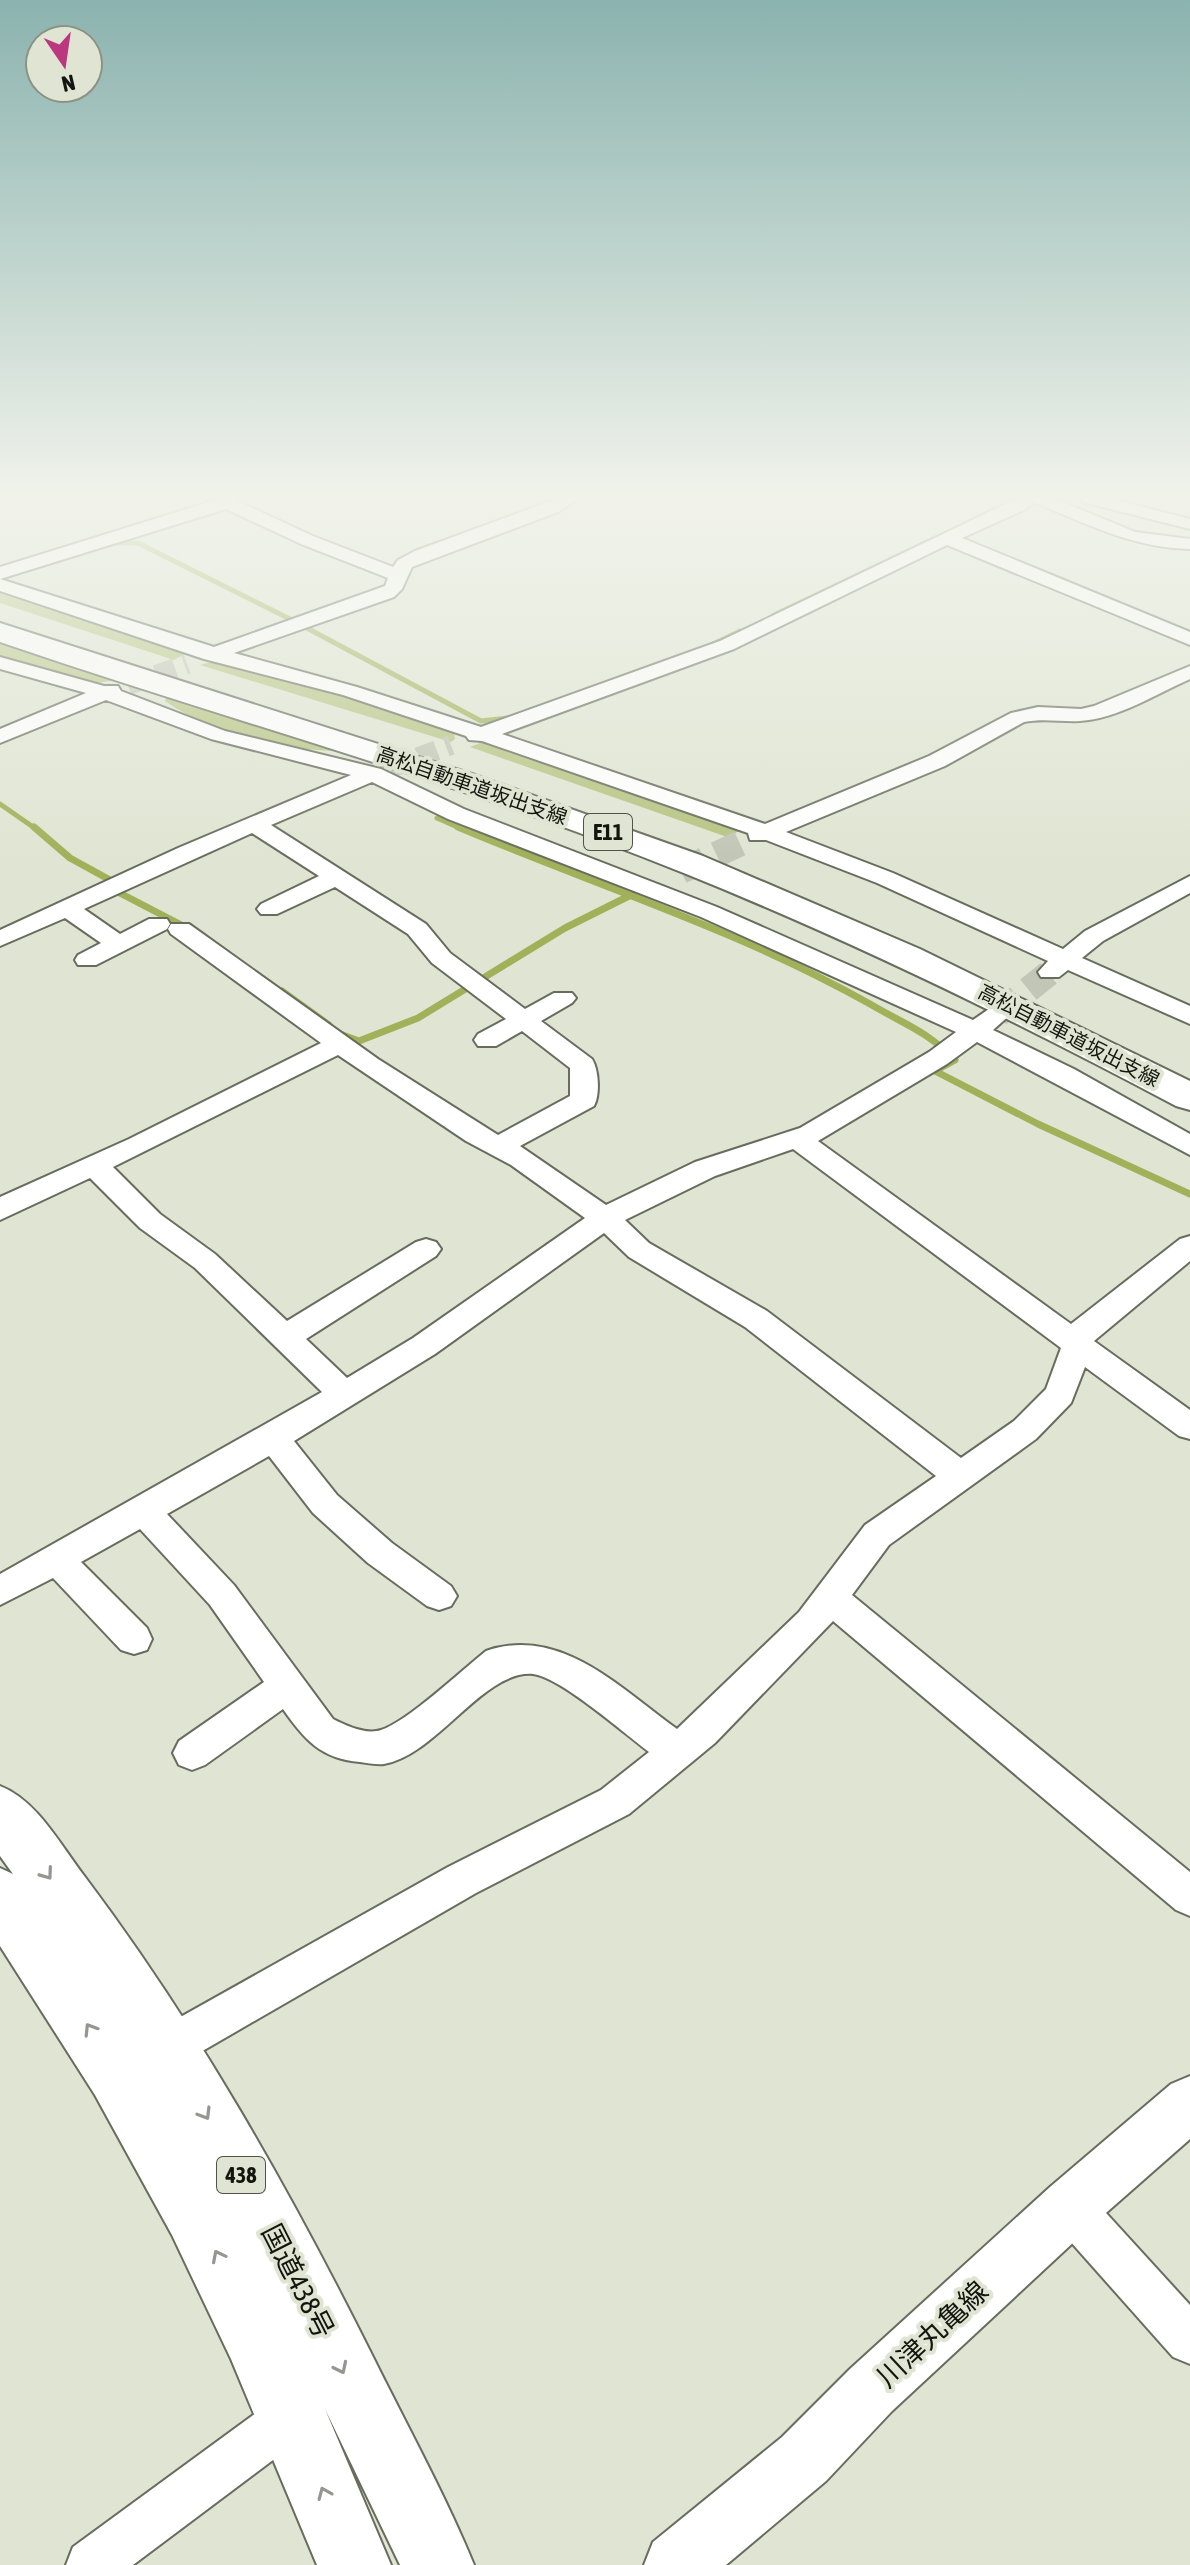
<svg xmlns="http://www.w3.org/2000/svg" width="1190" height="2565" viewBox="0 0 1190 2565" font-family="'Asap Condensed','Noto Sans JP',sans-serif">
  <rect width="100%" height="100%" fill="#e0e5d3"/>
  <g fill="#b6c481">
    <path d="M 0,589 L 186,653 L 174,660 L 0,603 Z"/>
    <path d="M 0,643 L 116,680 L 97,683 L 0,657 Z"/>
    <path d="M 214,661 L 233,662 L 453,729 L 455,739 L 451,742 L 200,665 Z"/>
    <path d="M 166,698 L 181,702 L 338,751 C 280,750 213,735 165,701 Z"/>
    <path d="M 485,741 L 737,825 L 739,830 L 730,838 L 470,747 Z"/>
  </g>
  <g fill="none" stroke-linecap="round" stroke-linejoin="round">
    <g stroke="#a0b159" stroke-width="5">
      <path d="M 112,543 L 138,543 L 296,622"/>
      <path d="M 774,615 L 935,538"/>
      <path d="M 305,627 L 481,721 L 508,718"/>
      <path d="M 709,646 L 740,631"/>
      <path d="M 0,804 L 36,829"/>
      <path d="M 437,818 L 462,829"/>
    </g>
    <g stroke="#a0b159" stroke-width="7">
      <path d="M 34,827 L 70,858 L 110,880"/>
      <path d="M 458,827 C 595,885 739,930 870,1004 C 904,1024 927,1031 955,1060 L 935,1071 L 1038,1124 L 1190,1194"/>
      <path d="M 114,890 L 191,930"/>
      <path d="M 282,991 L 329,1025"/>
      <path d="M 340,1034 L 359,1041 L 418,1018 L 565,928 L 631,895"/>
    </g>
    <g stroke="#c1c6b6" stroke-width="20" stroke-dasharray="20 10" stroke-linecap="butt">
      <path d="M 128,685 L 187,664"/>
      <path d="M 390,768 L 451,745"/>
    </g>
    <g stroke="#c1c6b6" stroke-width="26" stroke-dasharray="26 13" stroke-linecap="butt">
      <path d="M 681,871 L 745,841"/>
      <path d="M 998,1014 L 1049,973"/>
    </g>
    <g stroke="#686c5d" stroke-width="4">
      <g id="minor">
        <path d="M 222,498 L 238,498 L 237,501 L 313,536 L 393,567 L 398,560 L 415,551 L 559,498 L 579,498 L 558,512 L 412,567 L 402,589 L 394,597 L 234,653 L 357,687 L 481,727 L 720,641 L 1018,498 L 1053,498 L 1135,532 L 1190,539 L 1190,549 C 1132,548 1086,523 1033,502 L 1026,509 L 962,538 L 1190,632 L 1190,645 L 947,545 L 734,649 L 502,734 L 765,824 L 929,756 L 1011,713 L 1038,707 L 1081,709 L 1094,706 L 1190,666 L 1190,679 C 1156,694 1117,719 1080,721 C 1061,722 1043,718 1024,722 L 945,766 L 786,832 L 893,873 L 1063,949 L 1085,931 L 1190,876 L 1190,893 L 1103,941 L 1082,958 L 1190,1006 L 1190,1024 L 1068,970 L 1059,977 L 1041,977 L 1038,972 L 1048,961 L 877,883 L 766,840 L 750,840 L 748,833 L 482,741 L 469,740 L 466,736 L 343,695 L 204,659 L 0,591 L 0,579 L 214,647 L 385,586 L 388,578 L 301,544 L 226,509 L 0,579 L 0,567 Z"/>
        <path d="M 1080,498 L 1108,498 L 1190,519 L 1190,529 L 1083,502 Z"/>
        <path d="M 0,657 L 104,686 L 118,686 L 121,691 L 225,731 L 381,769 L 464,809 L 717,907 L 973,1020 L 989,1009 L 1007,1009 L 1011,1014 L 993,1030 L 1074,1069 L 1190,1134 L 1190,1155 L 977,1042 L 947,1064 L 818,1141 L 1071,1324 L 1180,1239 L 1190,1236 L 1190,1261 L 1094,1341 L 1190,1410 L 1190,1439 L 1179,1436 L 1085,1367 L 1071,1403 L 1036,1439 L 889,1545 L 852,1595 L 1190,1872 L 1190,1916 L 1176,1910 L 833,1621 L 715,1743 L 629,1814 L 476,1893 L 173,2068 L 158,2074 L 143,2068 L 137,2053 L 143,2038 L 448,1867 L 601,1790 L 649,1752 C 624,1733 560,1677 533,1674 C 483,1670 437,1755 384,1764 C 377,1765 367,1763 360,1762 C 321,1759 304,1739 283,1709 L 205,1765 L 192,1770 L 179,1765 L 173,1753 L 179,1741 L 264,1682 L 210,1605 L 140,1529 L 81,1562 L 147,1628 L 152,1639 L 147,1650 L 134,1654 L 121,1650 L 53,1578 L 0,1605 L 0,1574 L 322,1392 L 195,1268 L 140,1228 L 90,1178 L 0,1220 L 0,1197 L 129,1139 L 321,1043 L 171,934 L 168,929 L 171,924 L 189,924 L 378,1059 L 498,1135 L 570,1096 L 570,1068 L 522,1031 L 496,1046 L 478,1046 L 474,1040 L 478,1034 L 506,1019 L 432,963 L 408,934 L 335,887 L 277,914 L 261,914 L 257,909 L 261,904 L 319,876 L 252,833 L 84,909 L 120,934 L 149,919 L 167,919 L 170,924 L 167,929 L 96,965 L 78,965 L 75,960 L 78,955 L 101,943 L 65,918 L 0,946 L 0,930 L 178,848 L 351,775 L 211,739 L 106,700 L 0,743 L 0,729 L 86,693 L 0,669 ZM 372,782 L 448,819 L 701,917 L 956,1032 L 929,1052 L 800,1128 L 695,1162 L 606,1205 L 520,1146 L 594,1106 C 600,1095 599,1070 592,1059 L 541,1021 L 572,1003 L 576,998 L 572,993 L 554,993 L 525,1009 L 450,953 L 426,924 L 271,825 ZM 338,1055 L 466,1141 L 511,1165 L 585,1218 L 413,1338 L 347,1378 L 306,1339 L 436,1256 L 441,1249 L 436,1242 L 426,1239 L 416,1242 L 287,1321 L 215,1254 L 160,1214 L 113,1167 ZM 793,1149 L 1061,1348 L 1046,1389 L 1014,1421 L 961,1458 L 767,1311 L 649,1243 L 625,1220 L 715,1176 ZM 604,1233 L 629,1257 L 745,1327 L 936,1476 L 865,1525 L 799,1612 L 677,1729 C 621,1689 561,1625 486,1651 C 462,1670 407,1722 381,1730 C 366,1735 347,1726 333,1719 L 234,1585 L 167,1514 L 269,1456 L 313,1513 L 368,1563 L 427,1606 L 439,1610 L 451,1606 L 457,1596 L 451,1586 L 392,1543 L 337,1495 L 294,1441 L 435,1354 Z"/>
        <path d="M 1070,2185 L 1086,2191 L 1190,2305 L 1190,2364 L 1173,2357 L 1054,2223 L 1048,2207 L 1054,2191 Z"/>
        <path d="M 292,2392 L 309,2399 L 316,2416 L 309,2433 L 133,2565 L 66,2565 L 73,2547 L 275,2399 Z"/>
      </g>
    </g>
    <g stroke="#686c5d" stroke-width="4">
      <path id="major" d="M 1190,2076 L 1190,2139 L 1090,2227 L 892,2411 L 826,2481 L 726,2565 L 644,2565 L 653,2542 L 782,2437 L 850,2369 L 1050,2187 L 1171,2084 Z"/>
    </g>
    <g stroke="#686c5d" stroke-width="4">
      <g id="highway">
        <path d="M 0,623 L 475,775 L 703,856 L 920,949 L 1190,1081 L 1190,1110 L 1176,1106 C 990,1007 801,916 604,842 C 406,767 201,711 0,642 Z"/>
        <path d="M 0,1786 C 37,1800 61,1846 85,1877 C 197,2026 288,2187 371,2353 C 406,2424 444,2492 474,2565 L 400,2565 L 325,2409 L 391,2565 L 317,2565 L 231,2359 L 172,2235 L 95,2095 L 0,1946 L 0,1868 L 13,1874 L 0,1856 Z"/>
      </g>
    </g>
    <use href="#minor" fill="#fff" fill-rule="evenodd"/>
    <use href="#major" fill="#fff" fill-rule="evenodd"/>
    <use href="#highway" fill="#fff" fill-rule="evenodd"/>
  </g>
  <defs><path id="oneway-chevron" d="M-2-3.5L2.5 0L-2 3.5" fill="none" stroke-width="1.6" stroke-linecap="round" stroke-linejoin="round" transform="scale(2)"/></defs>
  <g stroke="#959693">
    <use href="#oneway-chevron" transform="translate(47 1874) rotate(54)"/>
    <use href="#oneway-chevron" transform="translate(90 2029) rotate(-122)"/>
    <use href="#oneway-chevron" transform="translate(205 2114) rotate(59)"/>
    <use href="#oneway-chevron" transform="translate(218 2256) rotate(-117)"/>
    <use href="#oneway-chevron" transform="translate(341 2368) rotate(64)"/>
    <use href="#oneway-chevron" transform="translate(324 2493) rotate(-113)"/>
  </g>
  <linearGradient id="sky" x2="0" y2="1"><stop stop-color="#8bb3af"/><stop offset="0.58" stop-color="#f1f3eb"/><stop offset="1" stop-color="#f1f3eb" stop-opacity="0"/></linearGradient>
  <rect width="1190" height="857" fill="url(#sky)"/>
  <g text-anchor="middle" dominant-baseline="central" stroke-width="8" stroke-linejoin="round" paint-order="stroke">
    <g font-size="20" fill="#13150f" stroke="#e0e5d3">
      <text transform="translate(472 785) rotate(19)">高松自動車道坂出支線</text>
      <text transform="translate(1069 1035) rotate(27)">高松自動車道坂出支線</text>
    </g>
    <g fill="#e0e5d3" stroke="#50534a" stroke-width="2">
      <rect x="584" y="814" width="48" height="36" rx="6"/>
      <rect x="217" y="2157" width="48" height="36" rx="6"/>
    </g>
    <g font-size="22" font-weight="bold" fill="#13150f">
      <text x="608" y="832">E11</text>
      <text x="241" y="2175">438</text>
    </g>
    <g font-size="28" fill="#13150f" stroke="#e0e5d3">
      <text transform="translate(298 2281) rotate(63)">国道438号</text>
      <text transform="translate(932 2334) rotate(-43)">川津丸亀線</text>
    </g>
  </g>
  <g transform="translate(64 64) rotate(167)"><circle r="38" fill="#e0e5d3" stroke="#8e9285" stroke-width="2"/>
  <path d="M0-6L14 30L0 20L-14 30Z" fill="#bb377e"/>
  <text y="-12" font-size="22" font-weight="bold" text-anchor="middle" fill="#13150f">N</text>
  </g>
</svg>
